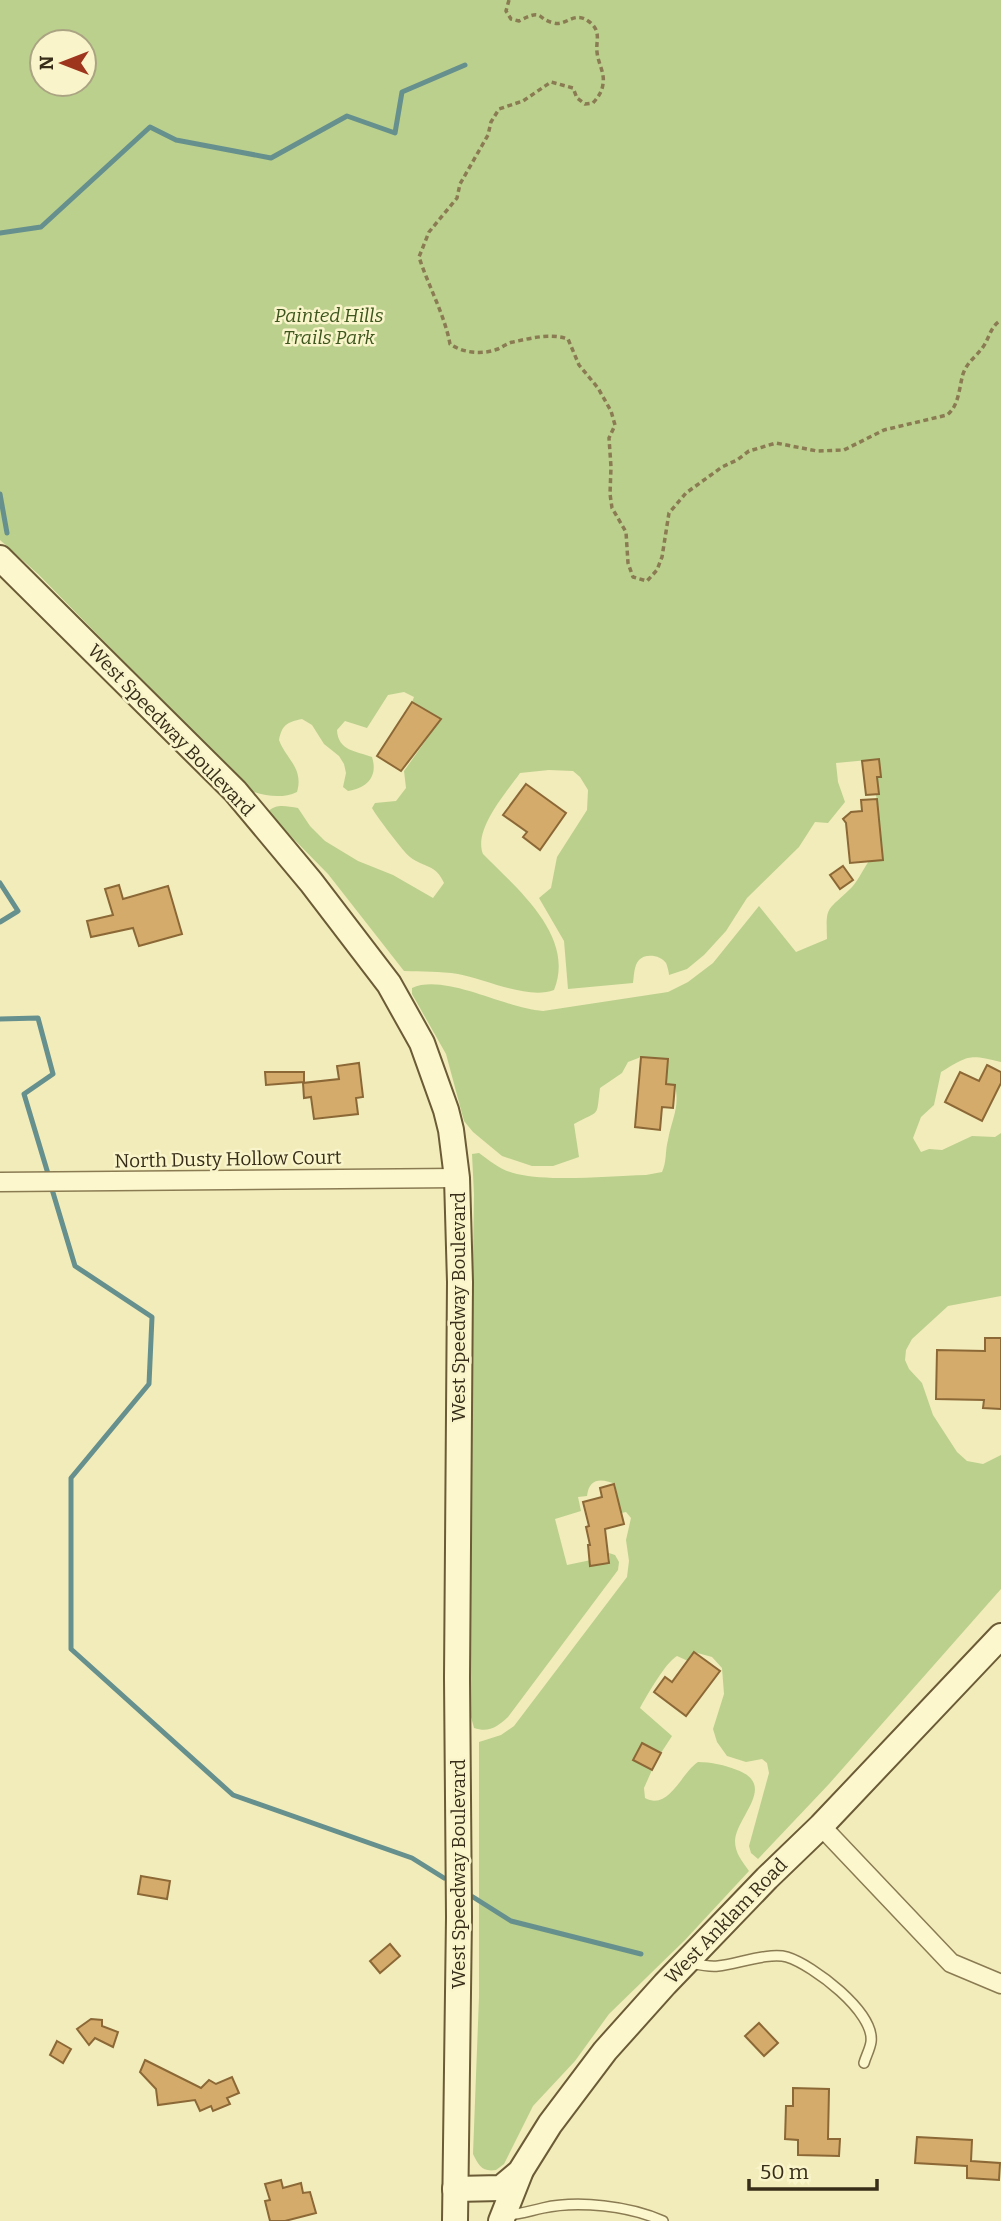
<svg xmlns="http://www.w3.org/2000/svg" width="1001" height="2221" viewBox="0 0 1001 2221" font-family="Bitter,serif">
  <rect width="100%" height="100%" fill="#f2ecba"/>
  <path fill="#bbd08d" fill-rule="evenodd" d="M 0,0 L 1001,0 L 1001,1062 C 969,1054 969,1055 941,1072 L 934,1105 L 921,1117 L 913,1138 L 921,1152 L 929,1149 L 942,1150 L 972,1136 L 995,1137 L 1001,1133 L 1001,1296 L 948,1306 L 912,1339 L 906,1350 L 905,1360 L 909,1369 L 922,1383 L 933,1415 L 957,1452 L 967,1461 L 983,1464 L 1001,1455 L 1001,1589 L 829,1784 L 758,1859 L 751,1853 L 749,1846 L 769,1773 L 767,1763 L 762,1759 L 746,1762 L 727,1756 L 717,1742 L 713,1729 L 724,1694 L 722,1668 L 712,1657 L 694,1652 L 688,1661 L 677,1656 C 666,1662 647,1695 640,1708 L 672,1736 L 661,1753 L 642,1743 L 633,1760 L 652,1770 L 644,1788 L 645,1798 C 669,1811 681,1773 698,1762 C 711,1762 725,1765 737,1770 C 778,1785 736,1817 735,1841 C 735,1853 742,1861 749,1871 L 685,1940 L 609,2014 L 575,2061 L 533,2106 L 504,2164 L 496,2170 C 482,2172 479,2166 473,2154 L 479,1997 L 479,1742 L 501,1735 L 514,1726 L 627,1577 L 629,1561 L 626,1540 L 631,1518 L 626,1512 L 621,1513 L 615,1484 C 601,1478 589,1478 587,1496 L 578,1497 L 581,1511 L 555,1519 L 567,1565 L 591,1560 L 592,1565 L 610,1561 L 609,1553 L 615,1555 L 619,1562 L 618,1570 L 508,1717 C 497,1727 489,1733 474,1728 L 471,1717 L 468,1556 L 474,1195 L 472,1154 L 479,1153 C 491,1162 502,1171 517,1174 C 553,1182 608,1176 646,1175 L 662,1172 C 667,1161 665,1151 668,1140 C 672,1118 680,1108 675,1085 L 666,1084 L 668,1059 L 641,1057 L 628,1062 L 622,1073 L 600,1088 C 596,1119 601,1109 574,1124 L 579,1157 L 553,1166 L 532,1166 L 502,1156 L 473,1132 L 464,1121 L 446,1054 L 412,994 L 412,988 C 445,973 506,1009 543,1011 L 668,992 L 688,982 L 713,963 L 759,906 L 796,952 L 827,939 C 826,906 826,912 849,890 C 857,883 862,871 869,861 L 883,860 L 876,794 L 877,777 L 881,776 L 879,759 L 836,763 L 838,782 L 845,802 L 828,823 L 815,822 L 799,847 L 747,898 L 726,931 L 704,955 L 687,969 L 669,975 C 669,972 667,965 666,963 C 661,955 645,953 639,960 C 634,965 634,976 633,983 L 568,989 L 564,941 L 539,898 L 551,888 L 557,857 L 587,810 L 588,790 L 580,777 L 573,771 L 549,770 L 520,773 C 506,793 473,830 483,854 C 516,888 576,936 554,990 C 528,1000 485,979 458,974 C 440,971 422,972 404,971 L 328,874 L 271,816 L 269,811 C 277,803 288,807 298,808 L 310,826 L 325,841 L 358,861 L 393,875 L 433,898 L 444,883 C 436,864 424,868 410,857 C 404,853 375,814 372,808 L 375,803 L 396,801 L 406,788 L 404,771 L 441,719 L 412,702 L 414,697 L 404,692 L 388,695 L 367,728 L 345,721 L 337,730 C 338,751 356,751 372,757 C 378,776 368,788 348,791 L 343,787 L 346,773 L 344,764 L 339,756 L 324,744 L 312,725 L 302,719 C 287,722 282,725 279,740 C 286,759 304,768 297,792 C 282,799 266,796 251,791 L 38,574 L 0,540 ZM 42,42 L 84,42 L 84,84 L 42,84 Z"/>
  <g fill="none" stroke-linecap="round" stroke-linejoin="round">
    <g stroke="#66908d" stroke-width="5">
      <path d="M 0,233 L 41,227 L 150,127 L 176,140 L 271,158 L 347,116 L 395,133 L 402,92 L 465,65"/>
      <path d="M 0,494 L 7,533"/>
      <path d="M 0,883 L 18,911 L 0,922"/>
      <path d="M 0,1019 L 38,1018 L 53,1074 L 24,1094 L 49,1177"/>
      <path d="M 51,1186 L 75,1266 L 152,1317 L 149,1384 L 71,1478 L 71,1649 L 233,1795 L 412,1858 L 444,1878"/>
      <path d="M 473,1897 L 511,1921 L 641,1954"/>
    </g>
  </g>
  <g fill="#d4ab6b" stroke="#8b6836" stroke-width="2">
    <path d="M 412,702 L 441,719 L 401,771 L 377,756 Z"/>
    <path d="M 879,759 L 881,777 L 877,777 L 879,794 L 866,795 L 862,761 Z"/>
    <path d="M 526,784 L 566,813 L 540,850 L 523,837 L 527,832 L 503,815 Z"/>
    <path d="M 877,799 L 883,860 L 850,863 L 846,823 L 843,819 L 851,812 L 862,811 L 861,800 Z"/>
    <path d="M 843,866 L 853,880 L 840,889 L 830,875 Z"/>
    <path d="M 119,885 L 123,899 L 168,886 L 182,934 L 139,946 L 133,928 L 91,937 L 87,921 L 113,915 L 105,889 Z"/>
    <path d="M 641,1057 L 668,1059 L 666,1084 L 675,1085 L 673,1108 L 662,1107 L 660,1130 L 635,1127 Z"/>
    <path d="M 359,1063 L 363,1097 L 356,1098 L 358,1114 L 314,1119 L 311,1097 L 304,1098 L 303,1083 L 339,1079 L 337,1066 Z"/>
    <path d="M 987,1065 L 1001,1072 L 1001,1083 L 982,1121 L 945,1102 L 960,1072 L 979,1081 Z"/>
    <path d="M 265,1072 L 304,1072 L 304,1082 L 266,1085 Z"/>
    <path d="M 985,1338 L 1001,1338 L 1001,1409 L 983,1408 L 984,1400 L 936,1399 L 937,1350 L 985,1351 Z"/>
    <path d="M 614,1484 L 624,1524 L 605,1529 L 609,1563 L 590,1566 L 588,1545 L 590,1545 L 586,1527 L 589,1526 L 583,1502 L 602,1497 L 600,1488 Z"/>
    <path d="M 694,1652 L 720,1671 L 686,1716 L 654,1692 L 665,1677 L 672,1682 Z"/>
    <path d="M 642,1743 L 661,1753 L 652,1770 L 633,1760 Z"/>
    <path d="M 141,1876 L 170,1881 L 167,1899 L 138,1894 Z"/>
    <path d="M 390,1944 L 400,1956 L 380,1973 L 370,1961 Z"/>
    <path d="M 91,2019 L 102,2020 L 102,2026 L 118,2032 L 113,2047 L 95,2038 L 89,2045 L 77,2029 Z"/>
    <path d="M 759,2023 L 778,2043 L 764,2056 L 745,2036 Z"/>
    <path d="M 57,2041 L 71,2049 L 63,2063 L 50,2055 Z"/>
    <path d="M 145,2060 L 201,2088 L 209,2080 L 216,2084 L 232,2077 L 239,2093 L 227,2098 L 230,2104 L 213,2111 L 211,2106 L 200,2111 L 195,2100 L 158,2105 L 156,2089 L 140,2072 Z"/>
    <path d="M 793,2088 L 829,2089 L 828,2139 L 840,2139 L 839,2156 L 798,2155 L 798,2140 L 785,2139 L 786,2106 L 793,2106 Z"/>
    <path d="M 917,2137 L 972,2140 L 971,2161 L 1000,2163 L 999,2180 L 967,2178 L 967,2166 L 915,2163 Z"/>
    <path d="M 281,2180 L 283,2188 L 301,2183 L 303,2193 L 310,2192 L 316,2213 L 285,2221 L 270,2221 L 265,2201 L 270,2200 L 265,2184 Z"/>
  </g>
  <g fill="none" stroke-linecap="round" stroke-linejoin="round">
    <g stroke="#8a7b53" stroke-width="12">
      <g id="lane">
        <path d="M 691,1963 C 700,1965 709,1967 718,1966 C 737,1964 769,1952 787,1957 C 813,1965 875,2012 871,2042 C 870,2049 866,2056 864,2063"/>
        <path d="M 505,2215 C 519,2215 529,2211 543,2208 C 578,2200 630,2206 663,2221"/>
      </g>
    </g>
    <g stroke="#8a7b53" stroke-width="21">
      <g id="street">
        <path d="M 0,1182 L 457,1178"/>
        <path d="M 821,1826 L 951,1963 L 1001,1984"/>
      </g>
    </g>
    <g stroke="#6b5b36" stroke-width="28">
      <g id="secondary">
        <path d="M 0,558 L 235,791 L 311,882 L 389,984 L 422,1043 L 446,1110 L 451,1130 L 457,1178 L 460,1282 L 457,1678 L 459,1917 L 455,2221"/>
        <path d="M 455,2189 L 501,2188 L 520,2172 L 550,2124 L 605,2051 L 665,1984 L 767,1878 L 821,1826 L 1001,1636"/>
        <path d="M 501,2221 L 520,2173"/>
      </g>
    </g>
    <path stroke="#8a7b53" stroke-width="3.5" stroke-dasharray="5 3.5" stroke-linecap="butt" d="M 509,0 L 506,11 L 511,19 L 519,21 C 544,8 536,19 554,23 C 565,26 573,13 585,19 C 589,21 594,25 596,30 C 599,37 596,44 597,52 C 598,63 605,73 603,84 C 602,92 598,97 593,103 L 585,104 L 577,98 L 573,88 L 551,82 L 523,101 L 499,109 L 491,122 L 488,135 L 460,184 L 457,198 L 429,232 L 419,257 C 428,285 445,316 450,344 C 463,353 482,355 498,349 C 503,347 507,343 513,342 C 532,338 550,333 568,339 L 579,365 L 598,388 L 611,411 L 615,425 L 609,438 L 611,467 L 610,494 L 612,508 L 626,532 L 628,563 L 633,577 L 647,581 L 657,570 L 662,557 L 669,513 L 686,493 L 722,467 L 737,460 L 749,451 L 776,443 L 817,451 L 844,450 L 884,430 L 947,415 C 959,406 959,388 963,374 C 967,362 976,357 983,347 C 990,337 990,327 1001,320"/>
    <use href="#lane" stroke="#fcf7cd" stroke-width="9"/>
    <use href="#street" stroke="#fcf7cd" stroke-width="18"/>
    <use href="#secondary" stroke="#fcf7cd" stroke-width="24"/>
  </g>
  <g text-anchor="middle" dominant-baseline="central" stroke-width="5" stroke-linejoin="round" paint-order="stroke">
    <g font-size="19" font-style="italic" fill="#3d561e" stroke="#f9f4ca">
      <text x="329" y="315">Painted Hills<tspan x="329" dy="22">Trails Park</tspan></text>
    </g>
    <g font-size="19" fill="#372d19" stroke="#f9f4ca">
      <text transform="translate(171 730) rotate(46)">West Speedway Boulevard</text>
      <text transform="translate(228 1159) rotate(-1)">North Dusty Hollow Court</text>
      <text transform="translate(458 1307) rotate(-90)">West Speedway Boulevard</text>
      <text transform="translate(458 1874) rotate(-90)">West Speedway Boulevard</text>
      <text transform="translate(726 1921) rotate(-46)">West Anklam Road</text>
    </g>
  </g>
  <g transform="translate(63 63) rotate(270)"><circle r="33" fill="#f9f4ca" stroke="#aba483" stroke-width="2"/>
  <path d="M0-5L12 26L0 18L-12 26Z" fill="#9e351d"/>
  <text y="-10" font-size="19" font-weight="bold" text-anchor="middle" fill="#372d19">N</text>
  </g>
  <path d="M749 2179v10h128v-10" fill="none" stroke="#372d19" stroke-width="3.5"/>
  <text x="760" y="2179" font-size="21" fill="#372d19" stroke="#f9f4ca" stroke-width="5" paint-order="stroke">50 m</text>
</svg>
